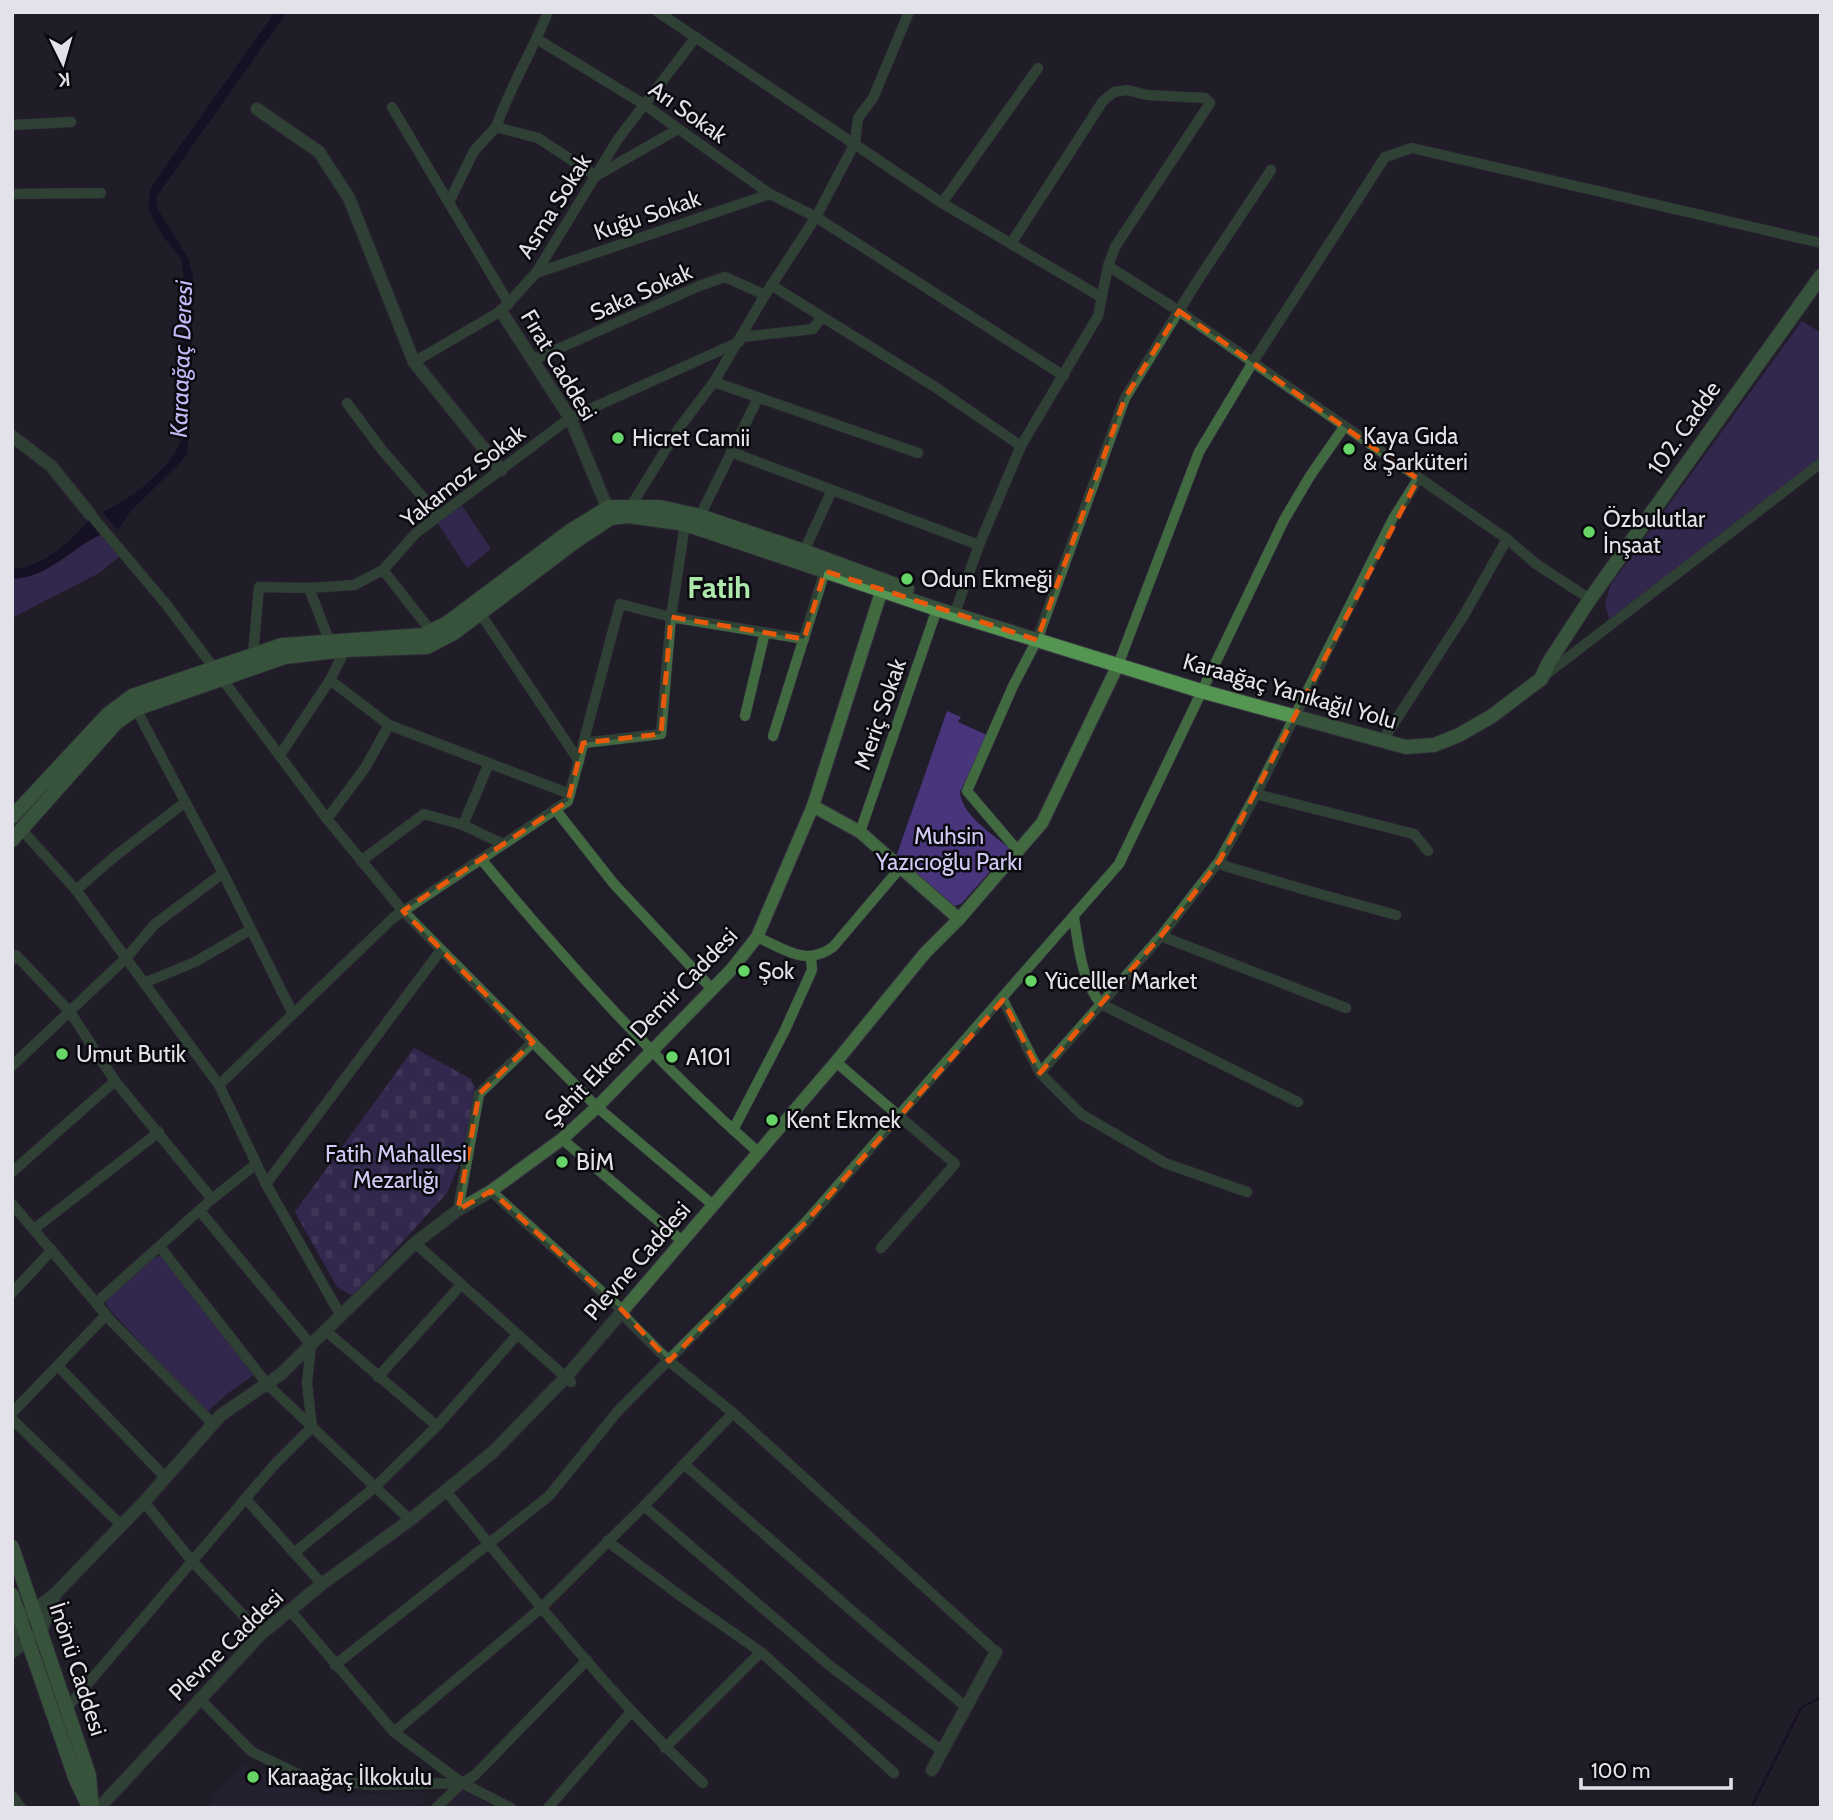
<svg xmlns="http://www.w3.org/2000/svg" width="1833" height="1820" viewBox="0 0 1833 1820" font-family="Cabin,sans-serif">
  <defs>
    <pattern id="cemetery-stones" width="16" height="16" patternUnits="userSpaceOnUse" patternTransform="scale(1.75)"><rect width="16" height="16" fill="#48357b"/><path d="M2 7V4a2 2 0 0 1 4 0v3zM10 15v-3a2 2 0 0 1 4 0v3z" fill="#62528e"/></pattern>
  </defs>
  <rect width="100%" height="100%" fill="#201e29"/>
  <g fill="#282537">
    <path d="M 246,1765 L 298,1789 L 339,1798 L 367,1794 L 420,1792 L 427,1800 L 419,1808 L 209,1808 L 217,1791 Z"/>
    <path d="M 462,1791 L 467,1791 L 493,1808 L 443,1808 Z"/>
  </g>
  <g fill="#48357b">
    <path d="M 1802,321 L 1821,333 L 1821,457 L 1610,621 L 1605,605 L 1610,586 Z"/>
    <path d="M 461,504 L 491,549 L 467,568 L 437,522 Z"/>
    <path d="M 102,534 L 120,556 L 99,573 L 12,618 L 12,579 C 48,578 71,548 102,534 Z"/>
    <path d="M 947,711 L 961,717 L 958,722 L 987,735 L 960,792 C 962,816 993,834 1010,849 L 961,904 L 954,906 L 896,857 Z"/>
    <path d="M 162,1256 L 256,1373 L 227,1394 L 206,1413 L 109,1309 L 105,1301 L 155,1257 Z"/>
  </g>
  <path fill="url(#cemetery-stones)" d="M 414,1048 L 471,1079 L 475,1087 L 461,1160 L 447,1193 L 353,1296 L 337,1287 L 295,1212 Z"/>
  <g fill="#0b0121">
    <path d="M 275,12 L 287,12 L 157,196 L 157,208 L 188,258 L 193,276 L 189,437 L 187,454 L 178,465 L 130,512 L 118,530 L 102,512 C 132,499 164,473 180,444 L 184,294 L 182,260 L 162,235 L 149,210 L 149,195 L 153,184 Z"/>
    <path d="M 89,520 L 102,534 C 71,548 48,578 12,579 L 12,569 C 42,568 70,542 89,520 Z"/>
  </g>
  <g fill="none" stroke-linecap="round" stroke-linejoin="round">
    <path stroke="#0b0121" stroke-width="2.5" d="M 1751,1808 L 1801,1708 L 1821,1697"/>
    <g stroke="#3b3944" stroke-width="11">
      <g id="minor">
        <path d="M 658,12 L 942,203 L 1101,297"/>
        <path d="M 537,39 L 645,105 L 770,194 L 816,217 L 1064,376"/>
        <path d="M 392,107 L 509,304"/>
        <path d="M 12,125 L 71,122"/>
        <path d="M 496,127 C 510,87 532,52 548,12"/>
        <path d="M 12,194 L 101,193"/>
        <path d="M 449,202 L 474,151 L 496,127 L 538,138 L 596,176 L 678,129"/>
        <path d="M 942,203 L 1038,68"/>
        <path d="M 1108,266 L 1179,311 L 1507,539 L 1536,564 L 1590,599"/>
        <path d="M 536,273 L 770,194"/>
        <path d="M 771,285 L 935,387 L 1021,446"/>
        <path d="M 742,337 L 813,329 L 821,318"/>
        <path d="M 533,360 L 699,286 L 725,277 L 765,295"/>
        <path d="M 414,362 L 501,311 L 536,273 L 618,139 L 696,37"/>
        <path d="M 714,382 L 918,453"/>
        <path d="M 347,403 L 382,450 L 439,516"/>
        <path d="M 731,452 L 979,545"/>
        <path d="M 630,512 L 631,506 L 679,428 L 714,382 L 765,295 L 816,217 L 855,143 L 858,118 L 873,98 L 909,12"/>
        <path d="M 90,514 L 166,604 L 327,819 L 403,911 L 597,1107 L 713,1205"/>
        <path d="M 700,516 L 758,398"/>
        <path d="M 804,551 L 832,490"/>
        <path d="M 383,570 L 431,631"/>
        <path d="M 309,588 L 329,640"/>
        <path d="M 957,607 L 979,545 L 1021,446 L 1098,316 L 1108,266 L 1115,247 L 1210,103 L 1205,98 L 1147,95 L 1127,90 L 1114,92 L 1103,101 L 1012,242"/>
        <path d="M 480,613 L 579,761"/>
        <path d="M 253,655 L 259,587 L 309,588 L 354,585 L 383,570 L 416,533 L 570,418 L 739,342"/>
        <path d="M 1118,665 L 1199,452 L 1253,362 L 1385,157 L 1412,148 L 1821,243"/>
        <path d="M 1544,676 L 1821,463"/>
        <path d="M 330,680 L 389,725 L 570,794"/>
        <path d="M 136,709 L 223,873 L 293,1014"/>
        <path d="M 745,716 L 765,632"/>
        <path d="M 773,736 L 825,571"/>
        <path d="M 1383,740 L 1464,615 L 1507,539"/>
        <path d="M 583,743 L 661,734 L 671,617 L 685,524"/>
        <path d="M 280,755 L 330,680 L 345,650"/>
        <path d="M 1256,794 L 1414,834 L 1428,851"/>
        <path d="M 555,809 L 614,884 L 712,989"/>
        <path d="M 327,819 L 365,768 L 389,725"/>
        <path d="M 463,825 L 489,763"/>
        <path d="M 22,830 L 76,890 L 219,1085 L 266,1184 L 341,1316"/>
        <path d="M 860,832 L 937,609"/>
        <path d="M 1018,851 L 967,791 L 1013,686 L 1037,640 L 1125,398 L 1196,283 L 1271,170"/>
        <path d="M 481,859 C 567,963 657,1063 758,1152"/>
        <path d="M 1220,860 L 1225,866 L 1316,893 L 1396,915"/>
        <path d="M 361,861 L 424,814 L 463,825 L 503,844"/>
        <path d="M 76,890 L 114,857 L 184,803"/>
        <path d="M 1074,918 C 1079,948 1081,979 1101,1004 L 1298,1102"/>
        <path d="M 1161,936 L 1220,860 L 1256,794 L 1393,519 L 1418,479"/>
        <path d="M 757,937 C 785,949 805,967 833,947 L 901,867"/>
        <path d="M 12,960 L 16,955 L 70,1012 L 115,1081 L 212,1199"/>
        <path d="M 144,983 L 195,962 L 250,930"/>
        <path d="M 1003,1000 L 1040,1073 L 1081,1114 L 1165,1163 L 1247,1192"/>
        <path d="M 836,1062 L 955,1164 L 881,1248"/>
        <path d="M 12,1066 L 126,958 L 155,924 L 223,873"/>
        <path d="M 1040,1073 L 1161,936 L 1346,1008"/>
        <path d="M 219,1085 L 393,918 L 568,801 L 620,604 L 671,617 L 804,639"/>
        <path d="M 733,1130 L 785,1030 L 812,970 L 811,958"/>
        <path d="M 562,1139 L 682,1241"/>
        <path d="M 12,1172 L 115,1081"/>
        <path d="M 266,1184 L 441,950"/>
        <path d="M 491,1191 L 622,1310 L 627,1319 L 669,1361 L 733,1413 L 996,1652"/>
        <path d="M 12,1204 L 113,1323 L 213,1424"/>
        <path d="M 458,1210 L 479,1094 L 533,1042"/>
        <path d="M 34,1229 L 159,1132"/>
        <path d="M 415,1243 L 571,1382"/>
        <path d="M 160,1247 L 267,1384 L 410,1520"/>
        <path d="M 12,1293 L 52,1250"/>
        <path d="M 96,1303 L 212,1199 L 256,1164"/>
        <path d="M 326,1331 L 437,1426"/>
        <path d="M 58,1366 L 165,1477"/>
        <path d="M 378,1377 L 461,1285"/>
        <path d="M 12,1413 L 106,1315"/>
        <path d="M 12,1419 L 121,1525"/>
        <path d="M 684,1464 L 859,1617 L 966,1707"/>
        <path d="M 445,1490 C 528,1591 608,1694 703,1783"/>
        <path d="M 246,1499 L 322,1584"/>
        <path d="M 144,1502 L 192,1561 L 261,1634"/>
        <path d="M 644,1506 L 829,1665 L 942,1751"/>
        <path d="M 607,1541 L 682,1597 L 761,1652 L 894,1773"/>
        <path d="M 294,1553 L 375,1487 L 437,1426 L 517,1335"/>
        <path d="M 288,1612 L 294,1615 L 394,1732 L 462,1783 L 511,1808"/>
        <path d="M 335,1665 L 549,1496 L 618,1411 L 804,1224 L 1119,864 L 1284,520 L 1310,476 L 1344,427"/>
        <path d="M 199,1698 L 252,1752 L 304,1777 L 372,1785 L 462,1783 L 475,1775 L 587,1660"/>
        <path d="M 67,1708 L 275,1464 L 312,1427 L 307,1383 L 311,1345 L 200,1211"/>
        <path d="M 394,1732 L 540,1609 L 644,1506 L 733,1413"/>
        <path d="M 665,1748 L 761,1652"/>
        <path d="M 12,1796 L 21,1808"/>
        <path d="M 436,1808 L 462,1783"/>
        <path d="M 548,1808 L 631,1712"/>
      </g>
    </g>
    <g stroke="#3b3944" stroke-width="14">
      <g id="tertiary">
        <path d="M 257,109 L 319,152 L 349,198 L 414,362 L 501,470"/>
        <path d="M 501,311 L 570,418 L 610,514"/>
        <path d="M 12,436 L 51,466 L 90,514"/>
        <path d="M 813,806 L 860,832 L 959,919"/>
        <path d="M 56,1593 L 144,1502 L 221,1415 L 281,1374 L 415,1243 L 458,1210 L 491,1191 L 562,1139 L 597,1107 L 731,970 L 757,937 L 813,806 L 884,583"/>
        <path d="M 12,1639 L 19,1617 L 34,1610 L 56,1593 L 41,1632 L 12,1652"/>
        <path d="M 932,1770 L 996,1652"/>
        <path d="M 99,1808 L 261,1634 L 322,1584 L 410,1520 L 493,1452 L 565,1378 L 836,1062 L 925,953 L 959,919 L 1042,823 L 1118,665"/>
      </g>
    </g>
    <g stroke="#3b3944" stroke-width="16">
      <g id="secondary">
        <path d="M 12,817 L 108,714 L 132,696 L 282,645 L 423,635 L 447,623 L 570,531 L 609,507 L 660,507 L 700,516 L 804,551 L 907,589"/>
        <path d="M 12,840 L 116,723 L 136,709 L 285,657 L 345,650 L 427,647 L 454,633 L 576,541 L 611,518 L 629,516 L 685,524 L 937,609 L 1201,691 L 1406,747 L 1434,745 L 1459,735 L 1492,716 L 1541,679 L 1549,662 L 1590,599 L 1821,276"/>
        <path d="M 12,1547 L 89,1775 L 92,1808"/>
        <path d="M 12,1595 L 76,1780 L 89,1807"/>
      </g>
    </g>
    <use href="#minor" stroke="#426a41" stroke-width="10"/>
    <use href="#tertiary" stroke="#426a41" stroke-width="12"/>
    <use href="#secondary" stroke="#539551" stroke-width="14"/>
  </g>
  <path d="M0 0H1833V1820H0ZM 1179,311 L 1418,479 L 1220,860 L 1161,936 L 1040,1073 L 1003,1000 L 804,1224 L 669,1361 L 622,1310 L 491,1191 L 458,1210 L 479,1094 L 533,1042 L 403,911 L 568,801 L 583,743 L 661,734 L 671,617 L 804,639 L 825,571 L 1037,640 L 1125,398 Z" fill="#201e29" fill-opacity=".55" fill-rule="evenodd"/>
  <path fill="none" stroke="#e8590c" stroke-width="5" stroke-dasharray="14 9" stroke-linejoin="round" d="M 1179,311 L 1418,479 L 1220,860 L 1161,936 L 1040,1073 L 1003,1000 L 804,1224 L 669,1361 L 622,1310 L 491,1191 L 458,1210 L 479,1094 L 533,1042 L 403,911 L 568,801 L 583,743 L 661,734 L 671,617 L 804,639 L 825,571 L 1037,640 L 1125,398 Z"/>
  <g fill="#66d466" stroke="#09090e" stroke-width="2.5">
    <circle cx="618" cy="438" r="7"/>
    <circle cx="1349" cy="449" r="7"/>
    <circle cx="1589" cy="532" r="7"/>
    <circle cx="907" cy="579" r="7"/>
    <circle cx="744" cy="971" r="7"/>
    <circle cx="1031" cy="981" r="7"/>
    <circle cx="62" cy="1054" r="7"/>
    <circle cx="672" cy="1057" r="7"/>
    <circle cx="772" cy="1120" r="7"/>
    <circle cx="562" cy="1162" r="7"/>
    <circle cx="253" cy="1777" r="7"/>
  </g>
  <g text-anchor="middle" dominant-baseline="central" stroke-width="5" stroke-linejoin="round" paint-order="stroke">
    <g font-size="23" fill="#e3e2ea" stroke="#09090e">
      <text transform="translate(688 112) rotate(35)">Arı Sokak</text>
      <text transform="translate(554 206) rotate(-58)">Asma Sokak</text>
      <text transform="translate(647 215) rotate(-19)">Kuğu Sokak</text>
      <text transform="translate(641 292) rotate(-24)">Saka Sokak</text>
      <text transform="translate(559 365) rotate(59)">Fırat Caddesi</text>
      <text transform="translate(1684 428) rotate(-55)">102. Cadde</text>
      <text transform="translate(463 476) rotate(-38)">Yakamoz Sokak</text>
      <text transform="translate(1290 691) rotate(16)">Karaağaç Yanıkağıl Yolu</text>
      <text transform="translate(880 714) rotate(-71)">Meriç Sokak</text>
      <text transform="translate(641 1027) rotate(-46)">Şehit Ekrem Demir Caddesi</text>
      <text transform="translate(637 1261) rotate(-49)">Plevne Caddesi</text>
      <text transform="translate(226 1645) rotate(-44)">Plevne Caddesi</text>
      <text transform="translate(78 1669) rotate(72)">İnönü Caddesi</text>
    </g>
    <g font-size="23" fill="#e3e2ea" stroke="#09090e" text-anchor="start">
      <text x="1363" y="436">Kaya Gıda<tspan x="1363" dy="26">&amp; Şarküteri</tspan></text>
      <text x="632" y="438">Hicret Camii</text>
      <text x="1603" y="519">Özbulutlar<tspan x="1603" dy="26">İnşaat</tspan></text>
      <text x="921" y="579">Odun Ekmeği</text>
      <text x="758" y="971">Şok</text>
      <text x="1045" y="981">Yücelller Market</text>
      <text x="76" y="1054">Umut Butik</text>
      <text x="686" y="1057">A101</text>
      <text x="786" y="1120">Kent Ekmek</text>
      <text x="576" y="1162">BİM</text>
      <text x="267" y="1777">Karaağaç İlkokulu</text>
    </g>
    <g font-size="23" fill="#d1caf4" stroke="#09090e">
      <text x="949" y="836">Muhsin<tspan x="949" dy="26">Yazıcıoğlu Parkı</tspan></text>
      <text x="396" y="1154">Fatih Mahallesi<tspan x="396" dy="26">Mezarlığı</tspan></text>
    </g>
    <g font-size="24" font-style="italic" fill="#c3b8f6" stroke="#09090e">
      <text transform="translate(181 359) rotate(-88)">Karaağaç Deresi</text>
    </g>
    <g font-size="30" font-weight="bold" fill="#aee7ab" stroke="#09090e">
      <text x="719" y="587">Fatih</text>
    </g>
  </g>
  <rect width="1833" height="1820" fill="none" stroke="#e3e2ea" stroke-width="28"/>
  <g transform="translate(63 63) rotate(175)" stroke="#09090e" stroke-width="5" paint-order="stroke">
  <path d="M0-5L12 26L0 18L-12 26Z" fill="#e3e2ea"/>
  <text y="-10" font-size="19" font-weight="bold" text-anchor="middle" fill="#e3e2ea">K</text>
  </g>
  <path d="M1581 1778v10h150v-10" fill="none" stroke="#e3e2ea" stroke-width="3.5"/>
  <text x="1591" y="1778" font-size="21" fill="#e3e2ea" stroke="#09090e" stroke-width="5" paint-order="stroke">100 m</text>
</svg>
